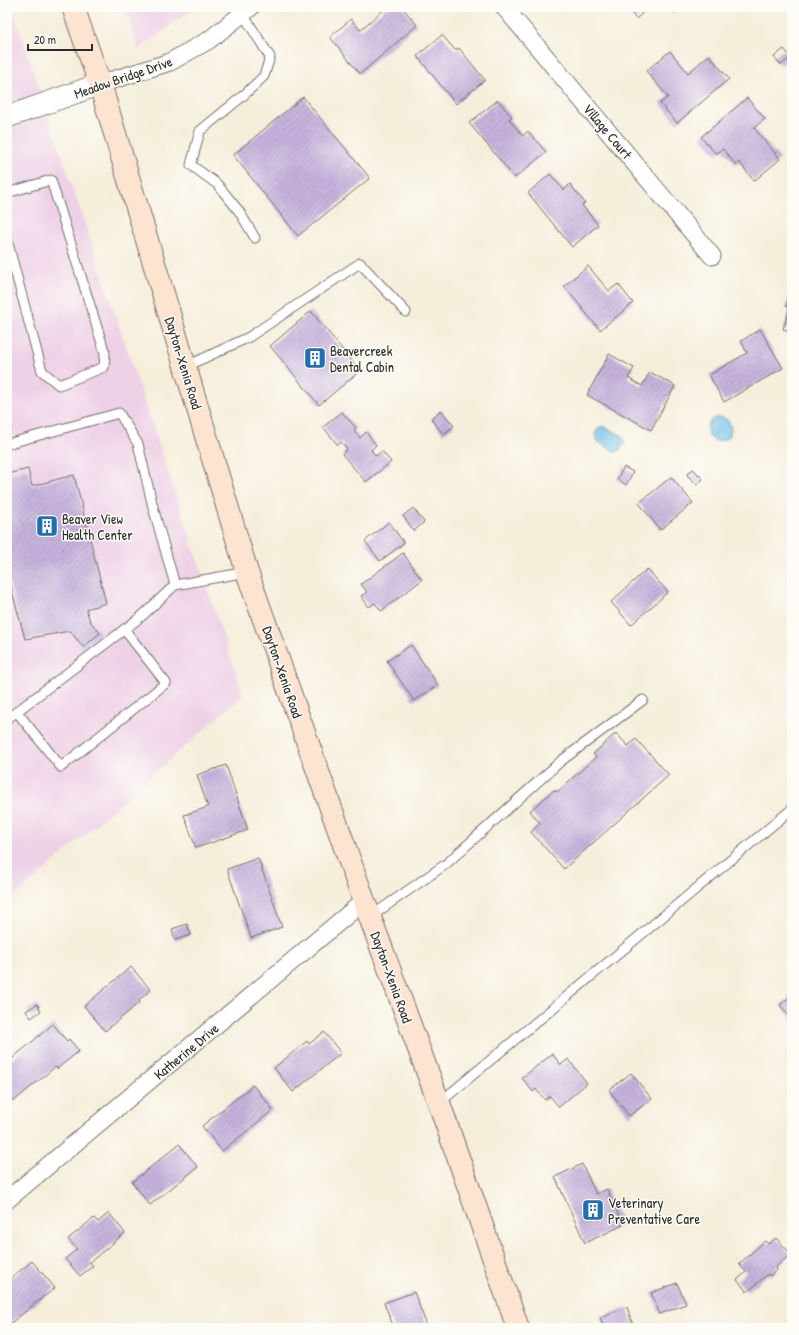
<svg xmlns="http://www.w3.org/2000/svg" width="799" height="1335" viewBox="0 0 799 1335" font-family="'Patrick Hand',sans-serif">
  <defs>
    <pattern id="water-ripples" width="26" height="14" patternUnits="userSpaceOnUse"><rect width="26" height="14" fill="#6cbee8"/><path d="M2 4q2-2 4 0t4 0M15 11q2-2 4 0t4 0" fill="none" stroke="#599bbc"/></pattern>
    <pattern id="building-hatch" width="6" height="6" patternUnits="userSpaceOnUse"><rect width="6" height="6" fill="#c7b4de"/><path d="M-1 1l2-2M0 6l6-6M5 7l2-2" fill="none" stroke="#a293b4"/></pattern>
  </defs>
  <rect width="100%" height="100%" fill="#fdfcf7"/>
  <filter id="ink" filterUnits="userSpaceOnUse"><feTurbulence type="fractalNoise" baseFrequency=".025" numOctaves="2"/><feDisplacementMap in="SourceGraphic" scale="8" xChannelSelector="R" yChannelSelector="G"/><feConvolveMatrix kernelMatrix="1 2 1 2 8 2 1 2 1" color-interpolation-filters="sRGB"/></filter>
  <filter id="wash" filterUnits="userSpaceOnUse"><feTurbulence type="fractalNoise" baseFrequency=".012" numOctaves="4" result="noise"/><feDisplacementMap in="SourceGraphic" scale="16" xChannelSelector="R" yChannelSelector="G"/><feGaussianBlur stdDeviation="0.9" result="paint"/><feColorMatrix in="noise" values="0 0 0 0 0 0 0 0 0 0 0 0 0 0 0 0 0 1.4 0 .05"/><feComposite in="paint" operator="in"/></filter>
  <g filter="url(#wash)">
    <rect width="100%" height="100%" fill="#f5eeda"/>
    <g fill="#eed0e7">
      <path d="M 7,7 L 12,7 L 243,695 L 7,903 Z"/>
      <path d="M 124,7 L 195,7 L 139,49 Z"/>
    </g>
    <g fill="url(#water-ripples)" stroke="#4c748a">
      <circle cx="719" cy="429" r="12"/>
      <path d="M 603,426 L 623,436 L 625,443 L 621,449 L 616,452 L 598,442 L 595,436 C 596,431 597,428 603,426 Z"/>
    </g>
    <g id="blocks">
      <g fill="url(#building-hatch)">
        <path d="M 387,7 L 402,7 L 417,25 L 360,74 L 330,37 L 351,19 L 360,30 Z"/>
        <path d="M 626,7 L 649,7 L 636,19 Z"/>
        <path d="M 668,7 L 681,7 L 674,13 Z"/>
        <path d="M 442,35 L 455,50 L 459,48 L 485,80 L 456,104 L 417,56 Z"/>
        <path d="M 784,49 L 791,57 L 781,65 L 774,57 Z"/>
        <path d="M 670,51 L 688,73 L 709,55 L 729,79 L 677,123 L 660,103 L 668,97 L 646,71 Z"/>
        <path d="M 303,97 L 370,178 L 298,236 L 233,155 Z"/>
        <path d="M 747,98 L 765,119 L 754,128 L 780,159 L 754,181 L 739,162 L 736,165 L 723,149 L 716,154 L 701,137 Z"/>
        <path d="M 498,100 L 512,117 L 509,119 L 523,136 L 528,131 L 546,152 L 515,178 L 469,123 Z"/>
        <path d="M 550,174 L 564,190 L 570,184 L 585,203 L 582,205 L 598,225 L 572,247 L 528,193 Z"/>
        <path d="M 588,266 L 609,291 L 618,284 L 633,303 L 600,330 L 564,286 Z"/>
        <path d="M 792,289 L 792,332 L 783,329 L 790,308 L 786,306 Z"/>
        <path d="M 311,311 L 360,371 L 319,405 L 270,346 Z"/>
        <path d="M 760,329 L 783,368 L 724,402 L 709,375 L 747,353 L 741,341 Z"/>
        <path d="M 609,354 L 634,368 L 628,378 L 642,386 L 650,372 L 675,386 L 651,430 L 587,395 Z"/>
        <path d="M 441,410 L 454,426 L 443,434 L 431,419 Z"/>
        <path d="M 7,412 L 12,428 L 7,430 Z"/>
        <path d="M 342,412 L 356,428 L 354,431 L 360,438 L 366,432 L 376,445 L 371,450 L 376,456 L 382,451 L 391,462 L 366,482 L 342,454 L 347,449 L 341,442 L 338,445 L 323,427 Z"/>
        <path d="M 624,467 L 633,472 L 626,485 L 617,479 Z"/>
        <path d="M 28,469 L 32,486 L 74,475 L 106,603 L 86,609 L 90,621 L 100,633 L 83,647 L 70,631 L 25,639 L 9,580 L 7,580 L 7,474 Z"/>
        <path d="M 693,469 L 703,479 L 697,485 L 687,475 Z"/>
        <path d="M 671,477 L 693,503 L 660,530 L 639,503 Z"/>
        <path d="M 413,508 L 424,522 L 414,531 L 403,516 Z"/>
        <path d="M 389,522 L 404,543 L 380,561 L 365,541 Z"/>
        <path d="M 403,553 L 422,580 L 381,611 L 375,603 L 369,607 L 361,596 L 367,592 L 361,584 Z"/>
        <path d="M 647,569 L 668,592 L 631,625 L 611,602 Z"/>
        <path d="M 411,645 L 438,685 L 414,701 L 387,661 Z"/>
        <path d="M 616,733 L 628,746 L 636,739 L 669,775 L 564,869 L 531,832 L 540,823 L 530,811 L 554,790 L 557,792 L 596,757 L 593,754 Z"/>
        <path d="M 226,765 L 248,830 L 196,848 L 184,815 L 208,807 L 197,775 Z"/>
        <path d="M 258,858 L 282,927 L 251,938 L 227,869 Z"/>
        <path d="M 187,924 L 191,935 L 175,940 L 172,929 Z"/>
        <path d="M 131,967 L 151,990 L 139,1000 L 140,1002 L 105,1031 L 84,1006 Z"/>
        <path d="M 792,995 L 792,1019 L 780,1005 Z"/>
        <path d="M 37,1004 L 41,1011 L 31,1018 L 26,1011 Z"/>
        <path d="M 53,1024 L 67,1041 L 69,1039 L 79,1051 L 57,1069 L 55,1067 L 14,1101 L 7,1093 L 7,1063 Z"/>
        <path d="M 324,1032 L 341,1053 L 293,1092 L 274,1068 L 307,1041 L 309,1044 Z"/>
        <path d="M 552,1054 L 561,1065 L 568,1059 L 587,1083 L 559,1107 L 550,1096 L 545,1100 L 536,1089 L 533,1092 L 522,1078 Z"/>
        <path d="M 631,1073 L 652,1099 L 629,1116 L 609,1090 Z"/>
        <path d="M 253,1085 L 273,1110 L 222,1151 L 202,1126 Z"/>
        <path d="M 179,1144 L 198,1167 L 150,1205 L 132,1182 Z"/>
        <path d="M 582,1164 L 596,1194 L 607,1189 L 623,1225 L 585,1243 L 555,1177 Z"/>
        <path d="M 109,1213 L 125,1233 L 90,1262 L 93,1266 L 80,1276 L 65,1259 L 77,1249 L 68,1239 L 94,1218 L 98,1222 Z"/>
        <path d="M 776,1238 L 791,1254 L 776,1267 L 777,1270 L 770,1276 L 768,1274 L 747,1292 L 737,1280 L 746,1272 L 739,1264 L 765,1241 L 768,1244 Z"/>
        <path d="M 32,1261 L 55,1288 L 7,1326 L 7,1287 L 12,1283 L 9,1280 Z"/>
        <path d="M 677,1283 L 686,1304 L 660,1314 L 651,1293 Z"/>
        <path d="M 414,1292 L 428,1328 L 394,1328 L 384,1303 Z"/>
        <path d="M 627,1307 L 634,1328 L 595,1328 L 603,1325 L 600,1317 Z"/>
      </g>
    </g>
  </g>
  <g filter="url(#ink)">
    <use href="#blocks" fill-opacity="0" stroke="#726f68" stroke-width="1"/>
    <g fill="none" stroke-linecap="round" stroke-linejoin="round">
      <g stroke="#726f68" stroke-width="11">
        <g id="service">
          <path d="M 243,14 L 270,57 L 264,76 L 244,95 L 200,131 L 191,165 L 217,184 L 239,211 L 255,238"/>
          <path d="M 7,193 L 51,180 L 105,353 L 104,367 L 59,385 L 42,371 L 7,240"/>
          <path d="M 185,367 L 249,337 L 360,263 L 406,312"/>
          <path d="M 7,444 L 119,413 L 138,444 L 153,507 L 175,585"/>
          <path d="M 17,712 L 61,767 L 166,683 L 124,629"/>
          <path d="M 7,719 L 142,616 L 175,585 L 247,572"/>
          <path d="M 370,917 L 446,864 L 561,761 L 643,700"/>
          <path d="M 439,1103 L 792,809"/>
        </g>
      </g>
      <g stroke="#726f68" stroke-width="19">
        <g id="minor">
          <path d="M 504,7 L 712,256"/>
          <path d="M 100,84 L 170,62 L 209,40 L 251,7"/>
          <path d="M 7,1200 L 364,901"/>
        </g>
      </g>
      <g stroke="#726f68" stroke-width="23">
        <path id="tertiary" d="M 7,117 L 100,84"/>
      </g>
      <g stroke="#726f68" stroke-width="24">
        <path id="secondary" d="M 73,7 L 100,84 L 247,572 L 364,901 L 439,1103 L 518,1328"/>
      </g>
      <use href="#service" stroke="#fff" stroke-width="9"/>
      <use href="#minor" stroke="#fff" stroke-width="17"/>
      <use href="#tertiary" stroke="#fff" stroke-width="21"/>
      <use href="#secondary" stroke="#fde4d1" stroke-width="22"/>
    </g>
  </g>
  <defs>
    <g id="building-square" transform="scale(1.15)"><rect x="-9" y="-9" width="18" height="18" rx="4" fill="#1f6fb2" stroke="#fdfcf7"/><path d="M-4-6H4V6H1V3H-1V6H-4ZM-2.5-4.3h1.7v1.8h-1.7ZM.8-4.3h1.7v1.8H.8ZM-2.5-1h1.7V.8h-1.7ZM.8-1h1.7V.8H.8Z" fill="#fff"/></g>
  </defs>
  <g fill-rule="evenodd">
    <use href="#building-square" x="315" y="358"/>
    <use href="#building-square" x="47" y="526"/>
    <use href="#building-square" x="593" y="1210"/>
  </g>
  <g text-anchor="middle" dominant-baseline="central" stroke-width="3" stroke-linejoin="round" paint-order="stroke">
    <g font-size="14" fill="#2b2b2b" stroke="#fdfcf7">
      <text transform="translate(123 77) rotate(-19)">Meadow Bridge Drive</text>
      <text transform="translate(608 131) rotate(50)">Village Court</text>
      <text transform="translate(184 363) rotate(73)">Dayton-Xenia Road</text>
      <text transform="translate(283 672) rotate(71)">Dayton-Xenia Road</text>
      <text transform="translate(392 977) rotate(70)">Dayton-Xenia Road</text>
      <text transform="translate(186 1051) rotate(-40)">Katherine Drive</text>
    </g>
    <g font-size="14" fill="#2b2b2b" stroke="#fdfcf7" text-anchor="start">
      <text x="330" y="350">Beavercreek<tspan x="330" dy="16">Dental Cabin</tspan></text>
      <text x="62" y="518">Beaver View<tspan x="62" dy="16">Health Center</tspan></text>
      <text x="608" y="1202">Veterinary<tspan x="608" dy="16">Preventative Care</tspan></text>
    </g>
  </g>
  <rect width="799" height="1335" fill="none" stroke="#fdfcf7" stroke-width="24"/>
  <path d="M28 44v6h64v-6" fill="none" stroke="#2b2b2b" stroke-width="2"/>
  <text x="34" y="44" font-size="12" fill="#2b2b2b" stroke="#fdfcf7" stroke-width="3" paint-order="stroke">20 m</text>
</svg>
